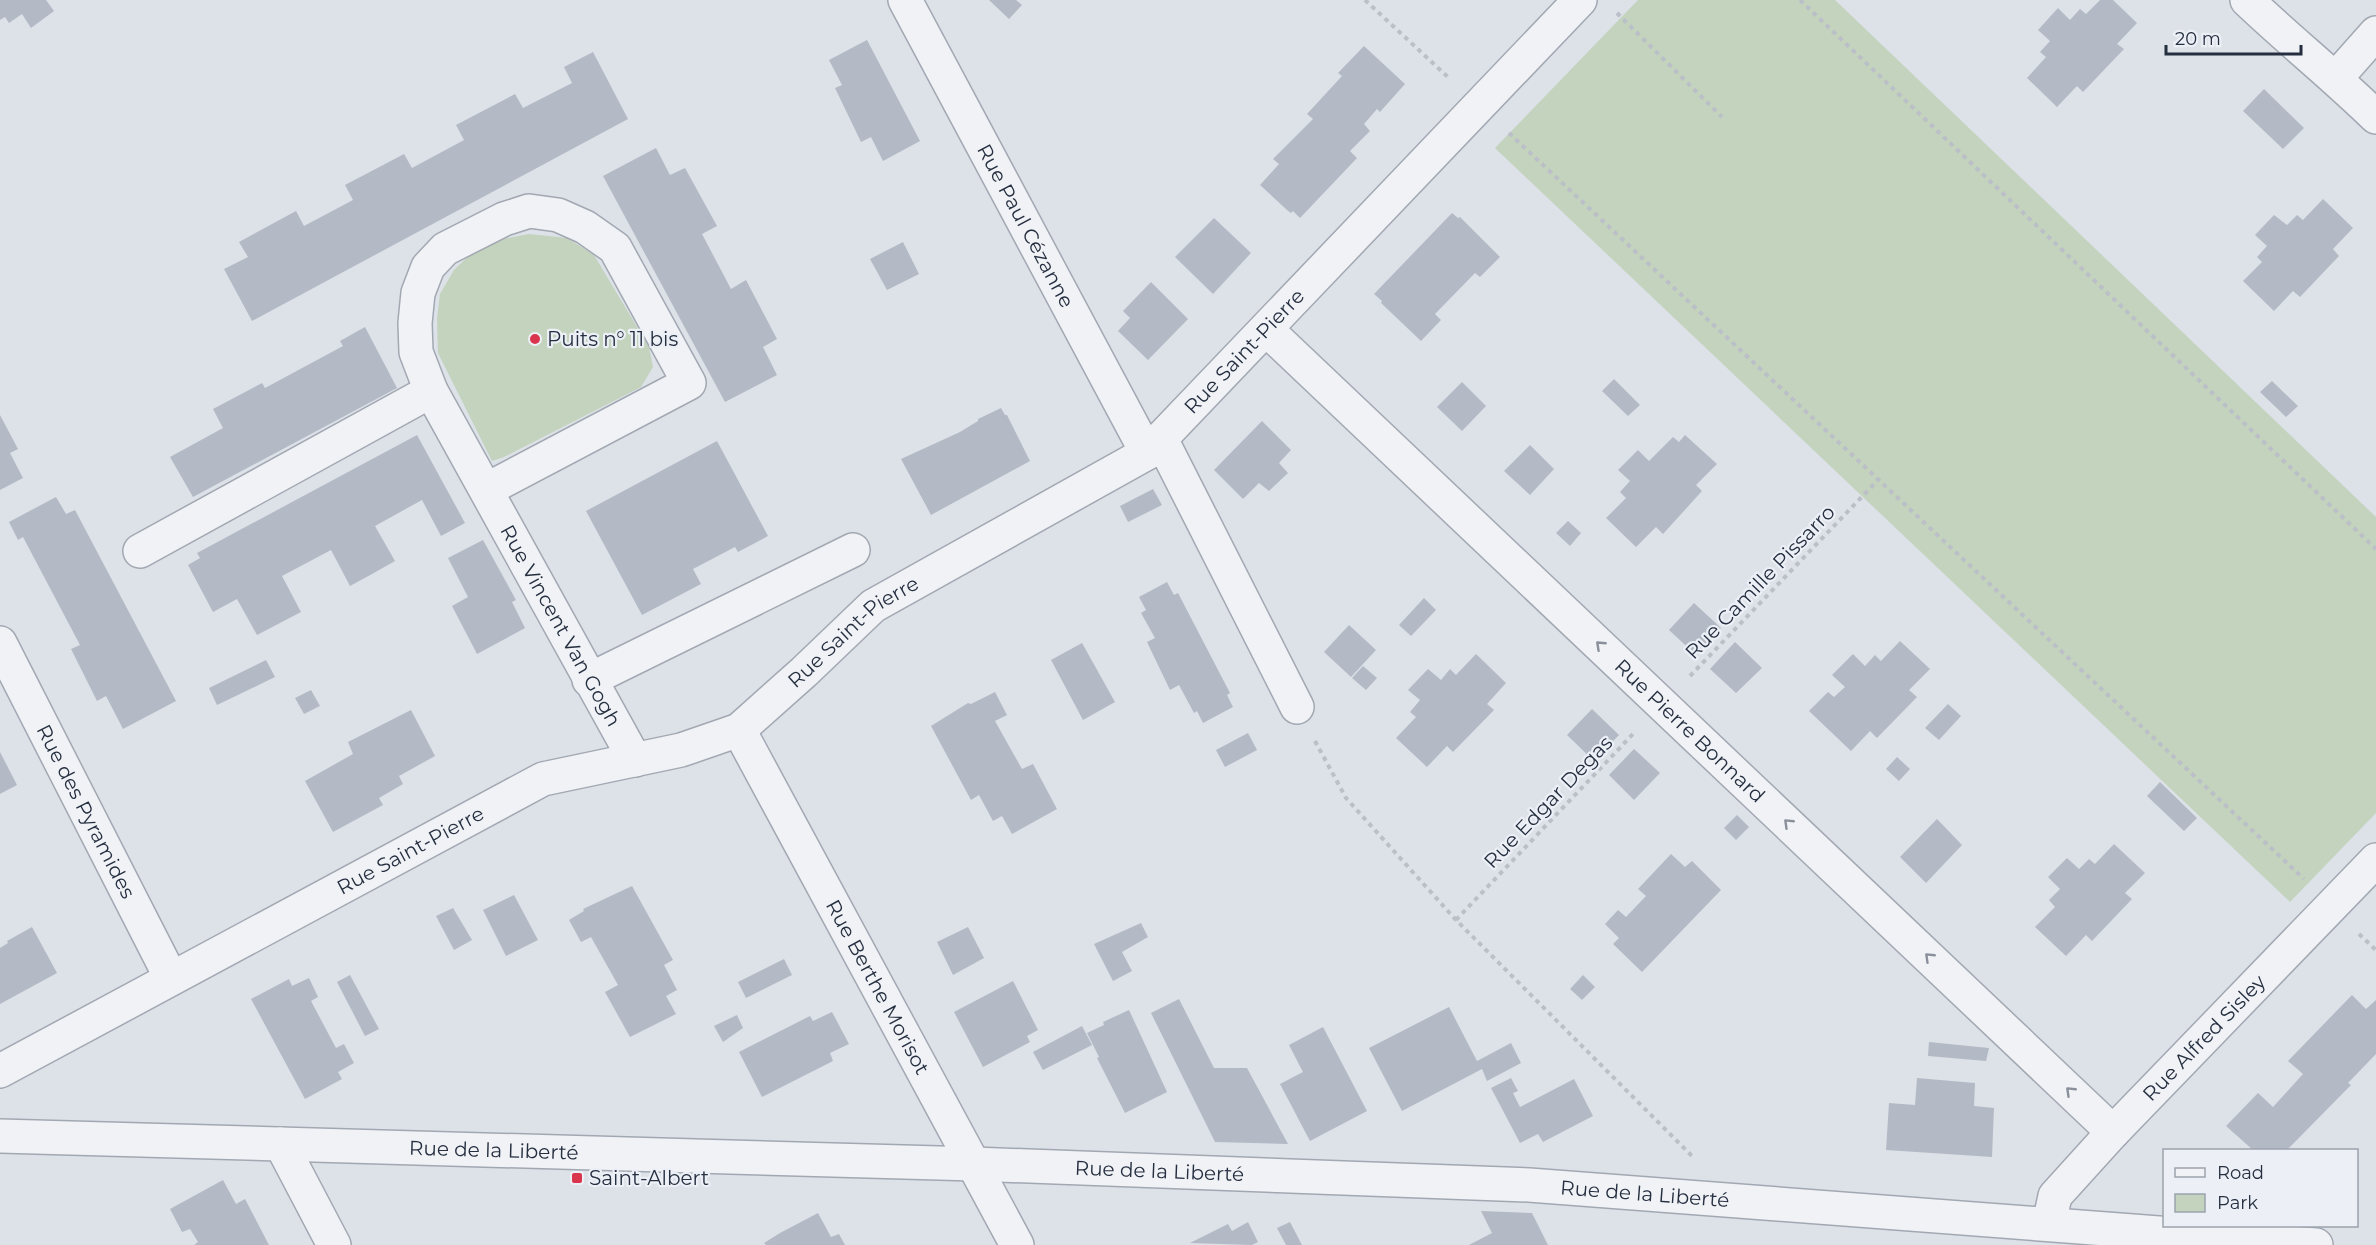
<svg xmlns="http://www.w3.org/2000/svg" width="2376" height="1245" viewBox="0 0 2376 1245" font-family="Montserrat,sans-serif">
  <rect width="100%" height="100%" fill="#dde1e8"/>
  <g fill="#c3d3bd">
    <path d="M 1638,0 L 1835,0 L 2376,517 L 2376,813 L 2290,902 L 1495,148 Z"/>
    <path d="M 529,234 L 567,238 L 594,255 L 649,347 L 653,367 L 641,387 L 504,457 L 492,461 L 438,353 L 437,319 L 440,294 L 454,270 L 476,249 L 498,240 Z"/>
  </g>
  <g fill="#b4bac5">
    <path d="M 0,0 L 46,0 L 54,11 L 31,28 L 22,14 L 9,23 L 5,17 L 0,20 Z"/>
    <path d="M 989,0 L 1016,0 L 1022,5 L 1009,19 Z"/>
    <path d="M 2100,0 L 2113,0 L 2137,23 L 2117,44 L 2124,49 L 2083,92 L 2077,86 L 2057,107 L 2027,78 L 2046,57 L 2040,52 L 2050,41 L 2038,30 L 2058,8 L 2070,20 L 2080,9 L 2086,14 Z"/>
    <path d="M 867,40 L 920,141 L 883,161 L 871,137 L 861,142 L 835,88 L 842,85 L 829,60 Z"/>
    <path d="M 1364,46 L 1405,84 L 1380,112 L 1377,109 L 1364,124 L 1370,131 L 1350,151 L 1357,158 L 1300,218 L 1293,211 L 1291,213 L 1287,210 L 1260,185 L 1279,164 L 1273,159 L 1313,119 L 1307,114 L 1342,76 L 1338,73 Z"/>
    <path d="M 593,52 L 628,119 L 252,321 L 224,269 L 248,257 L 239,242 L 296,211 L 304,226 L 353,200 L 345,185 L 404,154 L 412,168 L 464,140 L 456,125 L 515,94 L 523,108 L 572,83 L 564,67 Z"/>
    <path d="M 2264,89 L 2304,128 L 2283,149 L 2243,111 Z"/>
    <path d="M 656,148 L 670,175 L 685,168 L 717,226 L 702,234 L 731,289 L 746,280 L 777,339 L 763,347 L 777,375 L 725,402 L 603,176 Z"/>
    <path d="M 2323,199 L 2353,228 L 2333,249 L 2339,256 L 2300,297 L 2293,291 L 2274,311 L 2243,281 L 2262,262 L 2257,257 L 2267,246 L 2255,235 L 2274,215 L 2287,225 L 2297,215 L 2303,220 Z"/>
    <path d="M 1452,213 L 1458,218 L 1460,217 L 1500,257 L 1480,277 L 1475,273 L 1435,314 L 1441,320 L 1421,341 L 1381,303 L 1382,301 L 1374,294 Z"/>
    <path d="M 1214,218 L 1251,253 L 1213,294 L 1175,257 Z"/>
    <path d="M 903,242 L 919,274 L 887,290 L 870,259 Z"/>
    <path d="M 1151,282 L 1188,319 L 1148,360 L 1118,331 L 1130,318 L 1123,311 Z"/>
    <path d="M 365,327 L 397,388 L 193,497 L 170,457 L 223,428 L 213,409 L 262,383 L 265,388 L 343,346 L 340,341 Z"/>
    <path d="M 1614,379 L 1640,405 L 1628,416 L 1602,391 Z"/>
    <path d="M 2272,381 L 2298,406 L 2286,417 L 2260,392 Z"/>
    <path d="M 1462,382 L 1486,406 L 1462,431 L 1437,407 Z"/>
    <path d="M 1001,408 L 1005,415 L 1007,415 L 1030,461 L 931,515 L 901,459 L 960,432 L 978,421 L 978,419 Z"/>
    <path d="M 0,415 L 18,449 L 10,453 L 23,478 L 0,490 Z"/>
    <path d="M 1262,421 L 1291,450 L 1279,463 L 1288,473 L 1269,491 L 1259,483 L 1243,499 L 1214,470 Z"/>
    <path d="M 417,435 L 465,523 L 441,536 L 422,500 L 375,526 L 395,561 L 372,574 L 350,586 L 331,550 L 282,576 L 301,612 L 257,635 L 237,599 L 213,612 L 188,565 L 200,558 L 197,553 Z"/>
    <path d="M 1685,435 L 1717,464 L 1696,485 L 1702,491 L 1663,534 L 1656,527 L 1636,547 L 1606,518 L 1626,498 L 1620,492 L 1630,481 L 1618,470 L 1638,450 L 1649,461 L 1673,437 L 1679,442 Z"/>
    <path d="M 717,441 L 768,536 L 738,552 L 735,547 L 693,569 L 701,584 L 642,615 L 586,511 Z"/>
    <path d="M 1530,445 L 1554,469 L 1530,495 L 1504,471 Z"/>
    <path d="M 1153,489 L 1162,505 L 1128,522 L 1120,506 Z"/>
    <path d="M 56,497 L 66,514 L 75,510 L 176,701 L 123,729 L 106,696 L 97,701 L 71,649 L 80,645 L 23,537 L 18,540 L 9,522 Z"/>
    <path d="M 1568,521 L 1581,533 L 1570,546 L 1556,533 Z"/>
    <path d="M 483,540 L 516,600 L 512,602 L 525,628 L 477,654 L 452,606 L 468,597 L 448,558 Z"/>
    <path d="M 1167,582 L 1174,595 L 1178,593 L 1230,693 L 1227,695 L 1233,707 L 1203,723 L 1197,711 L 1194,713 L 1179,685 L 1170,690 L 1147,642 L 1155,638 L 1141,613 L 1146,610 L 1139,597 Z"/>
    <path d="M 1424,598 L 1436,610 L 1411,636 L 1399,625 Z"/>
    <path d="M 1694,603 L 1721,628 L 1696,655 L 1669,630 Z"/>
    <path d="M 1349,625 L 1376,650 L 1351,677 L 1324,652 Z"/>
    <path d="M 1900,641 L 1930,669 L 1909,690 L 1917,697 L 1877,738 L 1870,731 L 1851,751 L 1809,711 L 1828,692 L 1834,697 L 1845,687 L 1832,675 L 1853,654 L 1865,666 L 1875,655 L 1881,661 Z"/>
    <path d="M 1735,642 L 1762,668 L 1736,693 L 1710,669 Z"/>
    <path d="M 1082,643 L 1115,702 L 1083,720 L 1051,660 Z"/>
    <path d="M 1476,654 L 1506,683 L 1487,704 L 1494,710 L 1453,752 L 1447,746 L 1427,767 L 1396,738 L 1416,717 L 1410,712 L 1420,700 L 1408,690 L 1428,669 L 1441,680 L 1450,669 L 1456,675 Z"/>
    <path d="M 266,660 L 275,677 L 217,705 L 209,688 Z"/>
    <path d="M 1363,666 L 1377,678 L 1366,690 L 1352,678 Z"/>
    <path d="M 311,690 L 320,706 L 304,714 L 295,698 Z"/>
    <path d="M 995,692 L 1007,715 L 995,721 L 1022,769 L 1033,764 L 1057,809 L 1012,834 L 1002,816 L 993,821 L 979,795 L 971,800 L 931,726 L 968,703 L 971,704 Z"/>
    <path d="M 1948,704 L 1961,716 L 1939,740 L 1925,728 Z"/>
    <path d="M 1592,709 L 1619,735 L 1594,761 L 1567,735 Z"/>
    <path d="M 411,710 L 435,756 L 399,776 L 403,784 L 379,798 L 383,805 L 333,832 L 305,781 L 353,754 L 348,742 Z"/>
    <path d="M 1248,733 L 1257,750 L 1225,767 L 1216,750 Z"/>
    <path d="M 1634,749 L 1660,773 L 1634,800 L 1609,775 Z"/>
    <path d="M 0,752 L 17,785 L 0,794 Z"/>
    <path d="M 1897,757 L 1910,769 L 1899,781 L 1886,769 Z"/>
    <path d="M 2160,782 L 2197,818 L 2184,831 L 2147,796 Z"/>
    <path d="M 1737,815 L 1749,827 L 1736,840 L 1724,828 Z"/>
    <path d="M 1937,819 L 1962,845 L 1926,883 L 1900,857 Z"/>
    <path d="M 2114,844 L 2145,873 L 2125,893 L 2132,899 L 2092,941 L 2086,935 L 2066,956 L 2035,927 L 2055,907 L 2049,900 L 2060,889 L 2048,877 L 2067,858 L 2079,869 L 2089,859 L 2095,864 Z"/>
    <path d="M 1671,854 L 1685,867 L 1692,861 L 1721,890 L 1642,972 L 1613,944 L 1619,938 L 1605,924 L 1618,910 L 1626,917 L 1646,896 L 1638,889 Z"/>
    <path d="M 632,886 L 673,960 L 664,965 L 677,990 L 666,996 L 676,1014 L 630,1037 L 605,992 L 618,985 L 591,937 L 581,942 L 569,920 L 584,911 L 583,909 Z"/>
    <path d="M 514,895 L 538,940 L 506,956 L 483,910 Z"/>
    <path d="M 453,908 L 472,940 L 454,950 L 436,916 Z"/>
    <path d="M 1141,923 L 1148,937 L 1122,952 L 1132,971 L 1113,981 L 1094,944 Z"/>
    <path d="M 32,927 L 57,973 L 0,1004 L 0,948 L 8,943 L 7,941 Z"/>
    <path d="M 968,927 L 984,958 L 953,975 L 937,942 Z"/>
    <path d="M 784,959 L 792,975 L 746,998 L 738,982 Z"/>
    <path d="M 350,975 L 379,1029 L 365,1036 L 337,982 Z"/>
    <path d="M 1583,975 L 1595,987 L 1582,1000 L 1570,989 Z"/>
    <path d="M 309,978 L 318,997 L 311,1001 L 336,1048 L 344,1044 L 354,1063 L 338,1072 L 342,1079 L 305,1099 L 251,999 L 289,979 L 292,986 Z"/>
    <path d="M 1013,981 L 1038,1030 L 1027,1036 L 1030,1042 L 983,1067 L 954,1012 Z"/>
    <path d="M 2352,995 L 2366,1009 L 2376,1000 L 2376,1054 L 2348,1083 L 2351,1085 L 2287,1150 L 2253,1150 L 2226,1126 L 2258,1093 L 2273,1107 L 2303,1074 L 2288,1061 Z"/>
    <path d="M 1179,999 L 1214,1068 L 1247,1068 L 1288,1144 L 1215,1142 L 1151,1013 Z"/>
    <path d="M 1449,1007 L 1477,1061 L 1511,1043 L 1521,1063 L 1487,1081 L 1482,1069 L 1402,1111 L 1369,1048 Z"/>
    <path d="M 1129,1010 L 1167,1092 L 1125,1113 L 1097,1058 L 1099,1057 L 1087,1033 L 1104,1025 L 1103,1022 Z"/>
    <path d="M 832,1012 L 849,1044 L 830,1053 L 833,1061 L 762,1097 L 739,1052 L 810,1016 L 813,1021 Z"/>
    <path d="M 737,1015 L 743,1028 L 723,1042 L 714,1026 Z"/>
    <path d="M 1082,1026 L 1092,1045 L 1043,1070 L 1033,1052 Z"/>
    <path d="M 1323,1027 L 1367,1111 L 1310,1141 L 1280,1084 L 1303,1072 L 1289,1045 Z"/>
    <path d="M 1929,1042 L 1989,1048 L 1986,1061 L 1928,1056 Z"/>
    <path d="M 1511,1078 L 1518,1091 L 1513,1093 L 1520,1107 L 1574,1079 L 1593,1116 L 1543,1142 L 1538,1134 L 1520,1143 L 1491,1088 Z"/>
    <path d="M 1917,1078 L 1975,1083 L 1974,1106 L 1994,1108 L 1992,1157 L 1886,1150 L 1889,1103 L 1915,1105 Z"/>
    <path d="M 223,1180 L 236,1204 L 245,1199 L 269,1245 L 194,1245 L 198,1242 L 190,1229 L 182,1232 L 170,1209 Z"/>
    <path d="M 1481,1211 L 1532,1213 L 1548,1245 L 1469,1245 L 1492,1233 Z"/>
    <path d="M 818,1213 L 831,1237 L 839,1234 L 845,1245 L 766,1245 L 764,1243 L 780,1233 Z"/>
    <path d="M 1248,1222 L 1258,1242 L 1252,1245 L 1190,1243 L 1228,1224 L 1232,1231 Z"/>
    <path d="M 1290,1222 L 1302,1245 L 1286,1245 L 1277,1228 Z"/>
  </g>
  <g fill="none" stroke-linecap="round" stroke-linejoin="round">
    <g stroke="#a2a8b2" stroke-width="36">
      <g id="minor">
        <path id="s1" d="M 905,0 L 1147,453"/>
        <path d="M 2247,0 C 2289,40 2334,76 2376,117"/>
        <path d="M 2336,78 L 2376,33"/>
        <path id="s2" d="M 1266,329 L 2113,1132"/>
        <path d="M 1161,439 L 1297,707"/>
        <path id="s3" d="M 486,490 L 689,383 L 615,248 L 585,227 L 558,215 L 529,211 L 504,219 L 445,249 L 428,267 L 418,293 L 415,323 L 416,352 L 431,391 L 635,760"/>
        <path d="M 140,551 L 431,391"/>
        <path id="s4" d="M 0,643 L 171,978"/>
        <path d="M 589,680 L 853,550"/>
        <path id="s5" d="M 739,730 L 1017,1245"/>
        <path id="s6" d="M 0,1071 L 543,779 L 681,750 L 739,730 L 804,672 L 873,606 L 1147,453 L 1580,0"/>
        <path id="s7" d="M 0,1136 L 974,1164 L 1529,1185 L 2316,1245"/>
        <path d="M 281,1144 L 334,1245"/>
        <path id="s8" d="M 2049,1224 L 2055,1196 L 2113,1132 L 2376,860"/>
      </g>
    </g>
    <g stroke="#bbbfc7" stroke-width="4" stroke-dasharray="4.5 4.5" stroke-linecap="butt">
      <path d="M 1365,0 L 1450,79"/>
      <path d="M 1800,0 L 2376,549"/>
      <path d="M 1617,13 L 1722,117"/>
      <path d="M 1509,133 L 2304,879"/>
      <path d="M 1690,676 L 1878,480"/>
      <path d="M 1315,741 L 1346,798 L 1456,920 L 1692,1156"/>
      <path d="M 1456,920 L 1634,733"/>
      <path d="M 2359,934 L 2376,950"/>
    </g>
    <use href="#minor" stroke="#f0f2f6" stroke-width="33"/>
  </g>
  <defs><path id="oneway-chevron" d="M-2-3.5L2.5 0L-2 3.5" fill="none" stroke-width="1.6" stroke-linecap="round" stroke-linejoin="round" transform="scale(1.5)"/></defs>
  <g stroke="#8a909b">
    <use href="#oneway-chevron" transform="translate(1600 645) rotate(-137)"/>
    <use href="#oneway-chevron" transform="translate(1788 823) rotate(-136)"/>
    <use href="#oneway-chevron" transform="translate(1929 957) rotate(-136)"/>
    <use href="#oneway-chevron" transform="translate(2070 1091) rotate(-136)"/>
  </g>
  <g fill="#d9364e" stroke="#ecf0f6" stroke-width="2">
    <circle cx="535" cy="339" r="6"/>
    <rect x="571" y="1172" width="12" height="12" rx="3"/>
  </g>
  <g text-anchor="middle" dominant-baseline="central" stroke-width="4.5" stroke-linejoin="round" paint-order="stroke">
    <g font-size="20" fill="#252f40" stroke="#ecf0f6">
      <text stroke="none"><textPath href="#s1" startOffset="256">Rue Paul Cézanne</textPath></text>
      <text stroke="none"><textPath href="#s6" startOffset="1456">Rue Saint-Pierre</textPath></text>
      <text transform="translate(1760 582) rotate(-46)">Rue Camille Pissarro</text>
      <text stroke="none"><textPath href="#s3" startOffset="993">Rue Vincent Van Gogh</textPath></text>
      <text stroke="none"><textPath href="#s6" startOffset="970">Rue Saint-Pierre</textPath></text>
      <text stroke="none"><textPath href="#s2" startOffset="584">Rue Pierre Bonnard</textPath></text>
      <text transform="translate(1548 802) rotate(-46)">Rue Edgar Degas</text>
      <text stroke="none"><textPath href="#s4" startOffset="189">Rue des Pyramides</textPath></text>
      <text stroke="none"><textPath href="#s6" startOffset="466">Rue Saint-Pierre</textPath></text>
      <text stroke="none"><textPath href="#s5" startOffset="292">Rue Berthe Morisot</textPath></text>
      <text stroke="none"><textPath href="#s8" startOffset="246">Rue Alfred Sisley</textPath></text>
      <text stroke="none"><textPath href="#s7" startOffset="494">Rue de la Liberté</textPath></text>
      <text stroke="none"><textPath href="#s7" startOffset="1160">Rue de la Liberté</textPath></text>
      <text stroke="none"><textPath href="#s7" startOffset="1646">Rue de la Liberté</textPath></text>
    </g>
    <g font-size="20" fill="#252f40" stroke="#ecf0f6" text-anchor="start">
      <text x="547" y="339">Puits n° 11 bis</text>
      <text x="589" y="1178">Saint-Albert</text>
    </g>
  </g>
  <rect x="2163" y="1149" width="195" height="78" fill="#ecf0f6" stroke="#9ca3ad" stroke-width="1.5"/>
  <rect x="2175" y="1168" width="30" height="9" fill="#f0f2f6" stroke="#9ca3ad" stroke-width="1.5"/>
  <text x="2217" y="1179" font-size="18" fill="#252f40">Road</text>
  <rect x="2175" y="1194" width="30" height="18" fill="#c3d3bd" stroke="#9ca3ad" stroke-width="1.5"/>
  <text x="2217" y="1209" font-size="18" fill="#252f40">Park</text>
  <path d="M2166 45v9h135v-9" fill="none" stroke="#252f40" stroke-width="3"/>
  <text x="2175" y="45" font-size="18" fill="#252f40" stroke="#ecf0f6" stroke-width="4.5" paint-order="stroke">20 m</text>
</svg>
